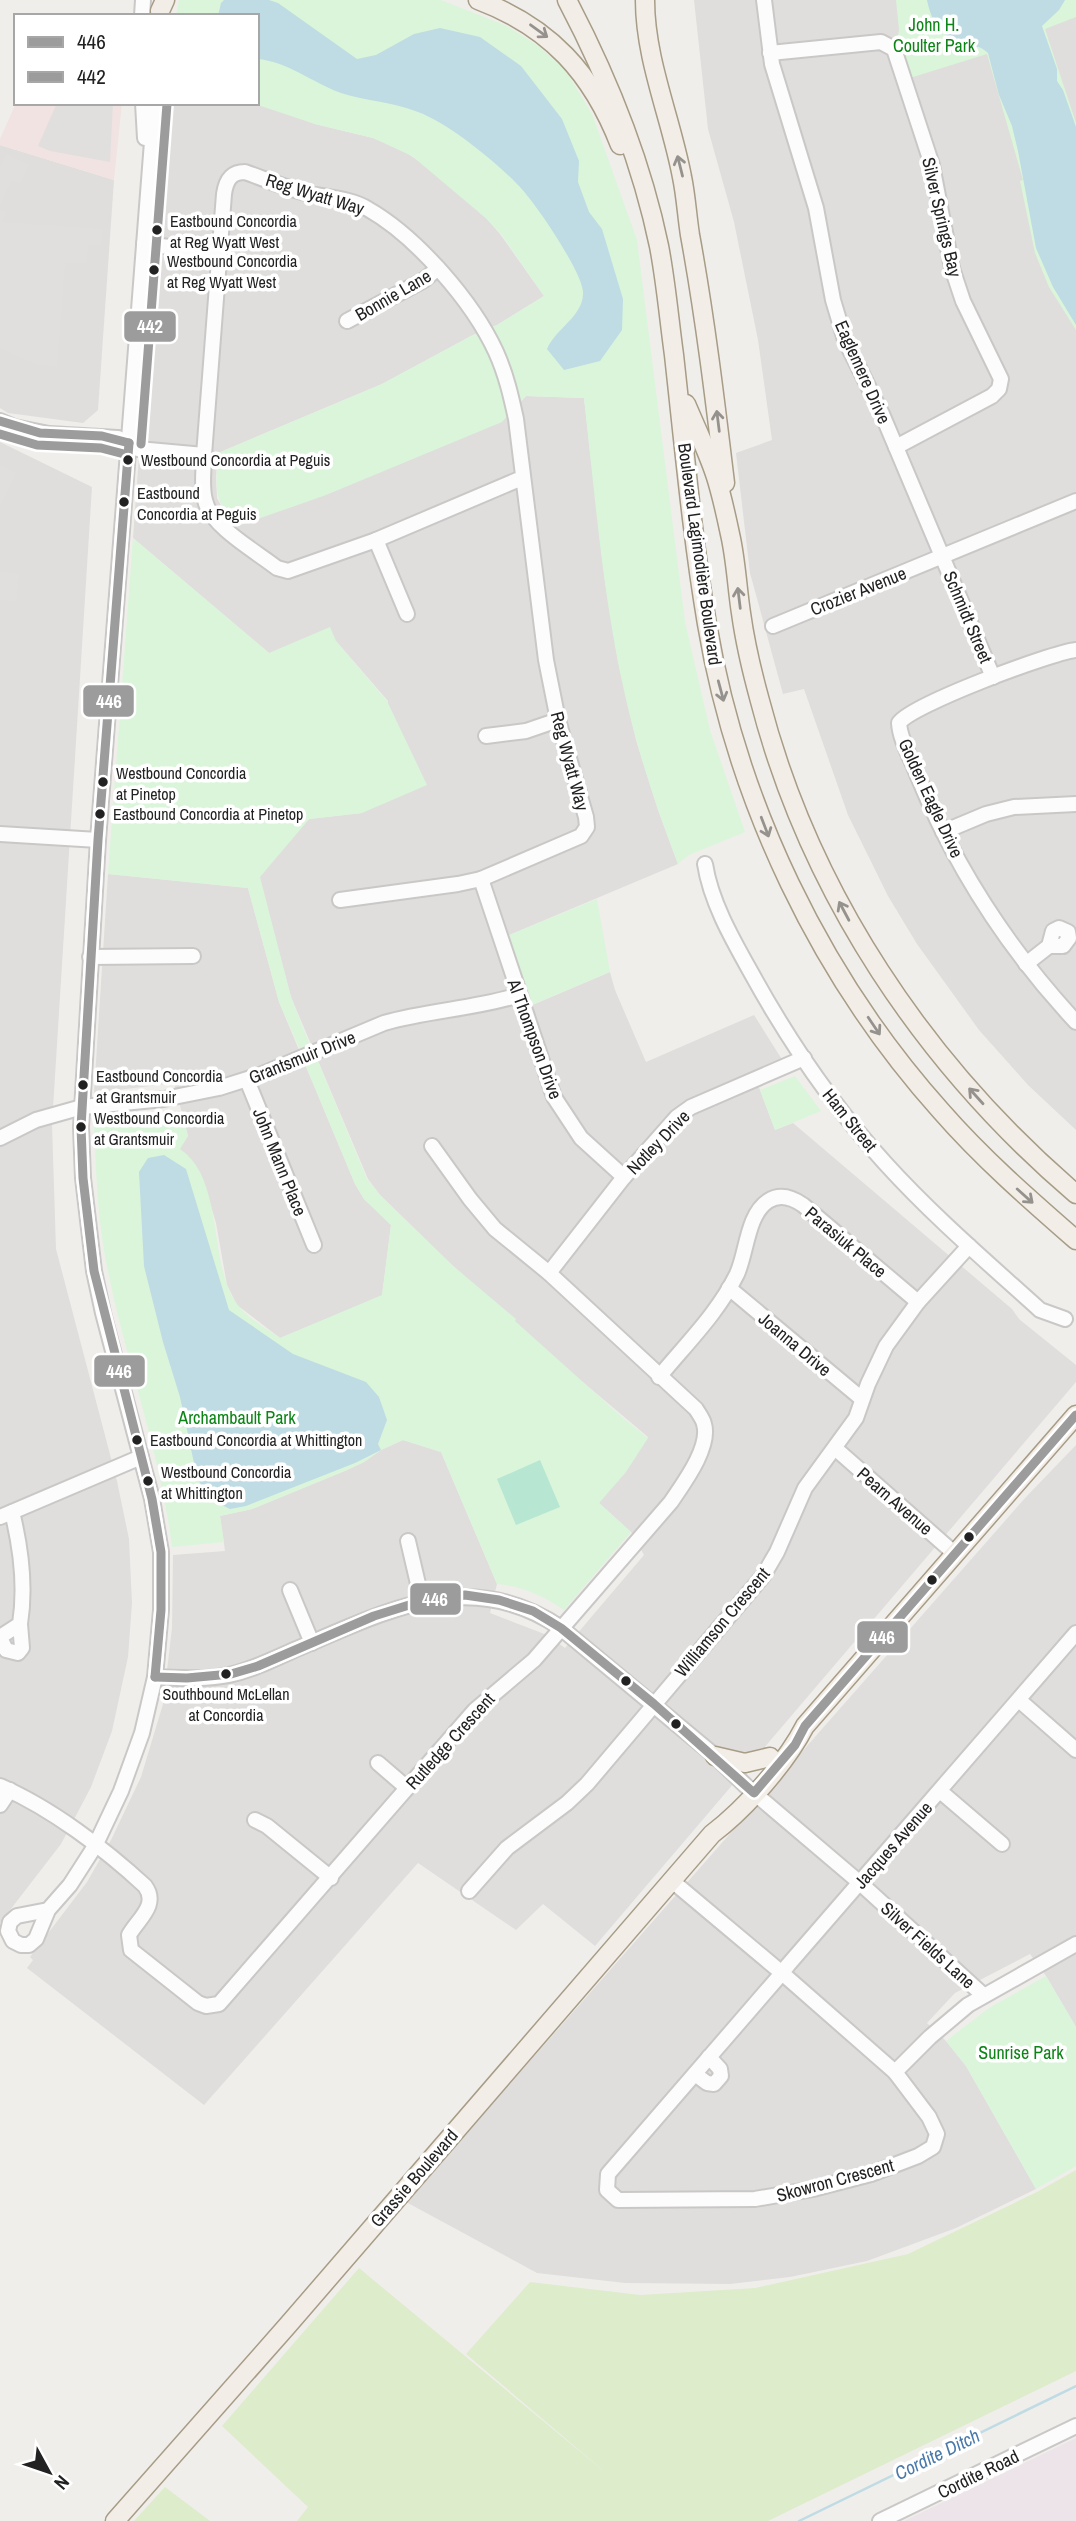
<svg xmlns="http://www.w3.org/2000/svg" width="1076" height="2521" viewBox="0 0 1076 2521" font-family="'Archivo Narrow',sans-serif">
  <rect width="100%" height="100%" fill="#f0eeeb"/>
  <g fill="#dfdedc">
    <path d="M 694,0 L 1076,0 L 1076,1130 L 1028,1085 L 979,1030 L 917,944 L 888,896 L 848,815 L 804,689 L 783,694 L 750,573 L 736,453 L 772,440 L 758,340 L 734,222 L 708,129 Z"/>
    <path d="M 165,103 L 260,104 L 315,124 L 373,138 L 399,148 L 422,163 L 487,219 L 500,234 L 544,296 L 497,325 L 473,335 L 382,384 L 218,453 L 216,477 L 217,498 L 226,515 L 501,422 L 526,396 L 584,398 L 605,581 L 618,661 L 636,740 L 658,810 L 678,864 L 507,936 L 530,1006 L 610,972 L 615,990 L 646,1062 L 754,1015 L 783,1061 L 754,1074 L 775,1130 L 793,1123 L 1012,1309 L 1019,1319 L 1076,1365 L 1076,1382 L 595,1946 L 543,1904 L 516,1930 L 418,1863 L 204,2105 L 27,1968 L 33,1960 L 30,1957 L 87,1882 L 111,1840 L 141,1777 L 163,1704 L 172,1628 L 173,1555 L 225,1551 L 220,1516 L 252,1509 L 347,1470 L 364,1462 L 381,1450 L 403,1440 L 441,1452 L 497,1584 L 490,1613 L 547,1635 L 565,1648 L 644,1555 L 631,1532 L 599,1503 L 648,1437 L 566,1368 L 452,1265 L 380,1195 L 368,1179 L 291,997 L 259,877 L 309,819 L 362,813 L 388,701 L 336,641 L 269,653 L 133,538 Z"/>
    <path d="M 0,145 L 114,180 L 98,410 L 83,423 L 8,413 L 0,408 Z"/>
    <path d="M 0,442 L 92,487 L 52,1124 L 56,1249 L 117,1481 L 129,1539 L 132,1603 L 128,1657 L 112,1731 L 91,1787 L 61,1844 L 0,1923 Z"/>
    <path d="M 108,874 L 248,888 L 279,1002 L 355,1184 L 364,1199 L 391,1225 L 382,1296 L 280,1338 L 237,1305 L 227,1285 L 216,1223 L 205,1186 L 179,1149 L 188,1136 L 174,1083 L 94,1093 Z"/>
    <path d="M 1076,1445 L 1076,2027 L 1046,1976 L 1030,1954 L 955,1993 L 927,2023 L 946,2041 L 966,2066 L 1036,2189 L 956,2228 L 867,2261 L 790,2277 L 730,2284 L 625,2283 L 537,2273 L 406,2202 L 1026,1497 Z"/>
  </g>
  <path fill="#f1e3e1" d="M 16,103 L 122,103 L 114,180 L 0,145 L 0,139 Z"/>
  <path fill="#ede4e9" d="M 1076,2438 L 1076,2521 L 904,2521 Z"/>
  <g fill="#ddeccb">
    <path d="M 1076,2170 L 1076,2371 L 768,2521 L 297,2521 L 308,2507 L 222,2426 L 359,2268 L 612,2478 L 466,2354 L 530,2282 L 640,2295 L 755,2288 L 908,2254 L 1037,2192 Z"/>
    <path d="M 165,2487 L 210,2521 L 134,2521 Z"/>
  </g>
  <g fill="#daf5da">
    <path d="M 179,0 L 441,0 L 507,26 L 540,47 L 566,71 L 592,114 L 637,240 L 685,622 L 710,730 L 745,832 L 689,855 L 678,864 C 657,809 638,753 625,695 C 603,598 595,497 584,398 L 526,396 L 502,422 L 326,495 L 238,526 C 212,501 216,487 218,453 L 382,384 L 473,335 L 497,325 L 544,296 L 501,234 L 487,219 L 412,156 L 373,138 L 315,124 L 252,103 L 257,103 L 257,16 L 176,16 Z"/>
    <path d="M 896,0 L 1076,0 L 1076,17 L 1045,29 L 1076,123 L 1076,330 L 1049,287 L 1035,253 L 1020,181 L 1023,180 L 987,54 L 910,78 L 897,42 L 899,30 Z"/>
    <path d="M 133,538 L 269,653 L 330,627 L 336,641 L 387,701 L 427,785 L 362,813 L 309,819 L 260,877 L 291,997 L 311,1048 L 301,1052 L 279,1002 L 248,888 L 108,874 Z"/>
    <path d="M 597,899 L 610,972 L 529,1006 L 507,936 Z"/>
    <path d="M 317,1059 L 367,1179 L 380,1195 L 452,1265 L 516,1319 L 515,1321 L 623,1418 L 648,1438 L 626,1472 L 599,1503 L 631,1532 L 564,1610 C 544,1596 522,1586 497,1584 L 441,1452 L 403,1440 L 381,1450 L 364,1462 L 347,1470 L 252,1509 L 220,1516 L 224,1542 L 172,1547 C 160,1448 123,1354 105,1256 C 97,1213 96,1168 94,1124 L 182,1111 L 188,1136 L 180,1149 C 225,1179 208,1266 237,1304 C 247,1318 266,1328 280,1338 L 382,1295 L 391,1225 L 364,1199 L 355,1184 L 307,1069 L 306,1064 Z"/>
    <path d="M 795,1076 L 821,1111 L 775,1130 L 760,1090 Z"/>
    <path d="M 1046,1976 L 1076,2027 L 1076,2166 L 1036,2189 L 966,2066 L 946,2041 L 989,2008 Z"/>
  </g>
  <path fill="#b7e6d2" d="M 540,1460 L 560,1507 L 516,1525 L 497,1479 Z"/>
  <g fill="#e0dfde">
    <path d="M 57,103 L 113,103 L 110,162 L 50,151 L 38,146 Z"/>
    <path d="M 6,154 L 29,165 L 21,183 L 12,180 L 0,205 L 0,167 Z"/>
    <path d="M 0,209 L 6,212 L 2,222 L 103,229 L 101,245 L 89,245 L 86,263 L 65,263 L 57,367 L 35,364 L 0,348 Z"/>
    <path d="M 0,465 L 16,473 L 0,505 Z"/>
    <path d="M 0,572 L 19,574 L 16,601 L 0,600 Z"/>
  </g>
  <g fill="#bfdbe3">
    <path d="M 224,0 L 269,0 L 278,3 L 357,59 L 376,55 L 414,34 L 440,28 L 480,37 L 521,66 L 562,119 L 579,161 L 578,182 L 589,212 L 602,229 L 623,299 L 622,330 L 600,361 L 564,370 L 547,349 C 556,328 584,316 583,292 C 582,271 533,199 517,184 C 495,161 448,123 418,112 C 394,102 366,101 341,93 C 313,83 287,61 257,59 L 257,16 L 218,16 L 221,3 Z"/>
    <path d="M 927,0 L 1065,0 L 1059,10 L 1042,26 L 1057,69 L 1057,81 L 1063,90 L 1076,127 L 1076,325 L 1053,287 L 1036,248 L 1018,151 L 1012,126 L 999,95 L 988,53 C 980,45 972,46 962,43 C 940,37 931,20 927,0 Z"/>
    <path d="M 164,1155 L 186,1169 L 229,1310 L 293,1354 L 366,1382 L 379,1397 L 387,1420 L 378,1444 L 381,1450 L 355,1463 L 246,1506 L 230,1509 L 208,1498 L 197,1477 L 180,1397 L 163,1342 L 144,1266 L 139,1172 L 148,1158 Z"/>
  </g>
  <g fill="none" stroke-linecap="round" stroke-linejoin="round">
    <path stroke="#bfdbe3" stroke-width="2.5" d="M 799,2521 L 1076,2386"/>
    <g stroke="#c9c8c7" stroke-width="18">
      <g id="minor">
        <path d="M 764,0 L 772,64 L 816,208 L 833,300 L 845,340 L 882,414 L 993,677"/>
        <path d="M 142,16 L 143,0"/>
        <path d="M 770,53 L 881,42 L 894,49 L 932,165 L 952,268 L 963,301 L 1001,379 L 999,389 L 992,396 L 896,447"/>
        <path d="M 143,103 L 145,138"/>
        <path d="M 144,244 L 220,253"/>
        <path d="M 347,321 L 424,280 L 438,268"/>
        <path d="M 0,421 L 14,427 L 49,434 L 118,438 L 138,449 L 204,455"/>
        <path d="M 376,540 L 407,614"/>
        <path d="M 773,626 L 1076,501"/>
        <path d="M 1076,650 C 1050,653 911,705 899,723 C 900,740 911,758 917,774 C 954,865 1009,950 1076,1022"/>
        <path d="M 486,736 L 526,731 L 558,720"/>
        <path d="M 943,832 L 986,814 L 1014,807 L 1076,804"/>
        <path d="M 0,834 L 98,840"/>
        <path d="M 705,864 C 711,903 734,942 753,976 C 790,1043 834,1107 885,1163 C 933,1216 987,1262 1040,1310 L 1065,1319"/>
        <path d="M 481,879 L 554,1097 L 581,1138 L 624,1177"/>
        <path d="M 340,900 L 458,884 L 481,879 L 581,836 L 587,827 L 586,817 L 558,720 L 546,660 L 516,419 C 511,396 506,374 496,352 C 473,302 417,237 368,209 C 350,198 327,198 306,193 C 285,188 265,179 245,172 C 231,172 226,180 224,194 L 204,455 C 204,470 201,486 205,500 C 210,526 257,552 277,568 L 288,571 L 376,540 L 522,478"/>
        <path d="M 90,957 L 193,956"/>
        <path d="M 1026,964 L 1049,946 L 1063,946 L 1069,938 L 1068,932 L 1059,928 L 1053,931 L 1049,946"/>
        <path d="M 247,1080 L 314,1245"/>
        <path d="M 0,1138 L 36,1120 L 82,1107 L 164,1099 L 219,1088 L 260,1075 L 384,1023 C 429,1010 475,1009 519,995"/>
        <path d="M 549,1273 L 624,1177 L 677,1117 L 691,1107 L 804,1058"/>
        <path d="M 729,1288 L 862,1399"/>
        <path d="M 659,1377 C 686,1344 718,1313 737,1274 C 747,1252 747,1215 768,1201 C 780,1193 793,1198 803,1205 L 918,1302"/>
        <path d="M 836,1449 L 954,1553"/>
        <path d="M 0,1517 L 141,1457"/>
        <path d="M 408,1541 L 422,1601"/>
        <path d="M 290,1590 L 312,1643"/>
        <path d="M 0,1637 L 20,1624 C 26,1586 21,1548 12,1512"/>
        <path d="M 0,1638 L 6,1650 L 18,1653 L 22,1648 L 20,1624"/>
        <path d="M 155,1677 C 180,1678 205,1680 229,1675 C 252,1670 274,1659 294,1650 C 385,1612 469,1565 561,1628 L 715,1756 L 746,1786 L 859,1882 L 983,1995"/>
        <path d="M 1019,1700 L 1076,1750"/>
        <path d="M 378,1763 L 407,1788"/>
        <path d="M 0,1786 C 51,1808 105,1849 145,1886 C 159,1905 138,1919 129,1935 L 131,1950 L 198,2003 L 206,2006 L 219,2004 L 475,1710 L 534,1660 L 671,1502 C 683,1484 711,1447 704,1424 C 703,1419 699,1414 696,1409 L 549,1273 L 495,1229 L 470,1199 L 432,1146"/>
        <path d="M 940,1791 L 1002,1844"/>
        <path d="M 0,1805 L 10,1790"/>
        <path d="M 255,1820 L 267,1826 L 331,1878"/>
        <path d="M 671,1880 L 782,1973 L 895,2072 L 929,2117 L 937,2134 L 933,2147 L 918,2156 L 871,2174 L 813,2189 L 755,2199 L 618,2200 L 607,2190 L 608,2174 L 782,1973 L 788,1965 C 884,1854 980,1744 1076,1633"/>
        <path d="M 469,1891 L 507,1848 L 567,1803 L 587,1784 L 763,1576 L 777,1552 L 805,1488 L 856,1418 L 868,1384 L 886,1346 L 918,1302 L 969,1246"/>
        <path d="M 48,1910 L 17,1916 L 10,1922 L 8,1931 L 13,1941 L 21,1945 L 29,1945 L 36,1939 L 48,1910 L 70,1885 L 95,1846 L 121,1791 L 142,1733 L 155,1677 L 161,1610 L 161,1552 L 152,1499 L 103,1313 L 94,1271 L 83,1178 L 81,1127 L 98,840 L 155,103"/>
        <path d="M 895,2072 L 930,2037 L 968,2005 L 1076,1944"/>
        <path d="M 695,2074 L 707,2083 L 714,2084 L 721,2076 L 720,2069 L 709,2057"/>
        <path d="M 880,2521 L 1076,2426"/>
      </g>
    </g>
    <g stroke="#a79c86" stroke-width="21">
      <g id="major">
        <path d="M 478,0 C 550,27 592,73 620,145"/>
        <path d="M 567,0 C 608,78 641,159 659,246 C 666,282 669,319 674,355 C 684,445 692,535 707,624 C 737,802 820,976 941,1111 C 982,1158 1029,1199 1076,1240"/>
        <path d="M 645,0 C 645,60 671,118 682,177 C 686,196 687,216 690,235 C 705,317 715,400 725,483"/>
        <path d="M 160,11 L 165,0"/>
        <path d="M 686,404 C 696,428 708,452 716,477 C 722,496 726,515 730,534 C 736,560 737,587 741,613 C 745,642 752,672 760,701 C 810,894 925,1065 1076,1194"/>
        <path d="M 715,1756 L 745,1763 L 770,1757"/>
        <path d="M 115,2521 L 288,2325 L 712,1834 C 745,1809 786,1763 805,1726 L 1076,1415"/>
      </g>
    </g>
    <use href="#minor" stroke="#fdfcfc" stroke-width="14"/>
    <use href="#major" stroke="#f3ede7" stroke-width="18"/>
    <g stroke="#fff" stroke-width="14">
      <g id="bus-1">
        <path d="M 0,421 L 40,433 L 102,436 L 129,443"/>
        <path d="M 129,443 L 98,840 L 81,1127 L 83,1178 L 94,1271 L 152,1499 L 161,1552 L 161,1610 L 155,1677"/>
        <path d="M 155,1677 L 187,1678 L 231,1674 L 258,1666 L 374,1616 L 422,1601 L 465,1595 L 499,1600 L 533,1611 L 561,1628 L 654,1704 L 754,1793 L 795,1745 L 805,1726 L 1076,1415"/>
      </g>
    </g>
    <g stroke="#fff" stroke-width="14">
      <g id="bus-2">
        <path d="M 0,434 L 37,445 L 101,448 L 124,454"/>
        <path d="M 141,444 L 167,104"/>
      </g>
    </g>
    <use href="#bus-1" stroke="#9c9c9c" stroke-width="9"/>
    <use href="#bus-2" stroke="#9c9c9c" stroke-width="9"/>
  </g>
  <defs><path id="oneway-shaft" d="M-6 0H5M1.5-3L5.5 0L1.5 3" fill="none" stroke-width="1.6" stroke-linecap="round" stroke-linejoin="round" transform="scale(1.75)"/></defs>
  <g stroke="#95928e">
    <use href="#oneway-shaft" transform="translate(539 31) rotate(36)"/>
    <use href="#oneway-shaft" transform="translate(680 166) rotate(-104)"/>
    <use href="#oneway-shaft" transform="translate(718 421) rotate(-97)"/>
    <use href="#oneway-shaft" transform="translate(739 598) rotate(-97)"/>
    <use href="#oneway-shaft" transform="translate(721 691) rotate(75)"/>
    <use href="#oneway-shaft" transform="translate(765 827) rotate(69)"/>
    <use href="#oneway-shaft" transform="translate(844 911) rotate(-118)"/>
    <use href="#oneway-shaft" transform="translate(874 1026) rotate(56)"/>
    <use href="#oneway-shaft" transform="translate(976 1096) rotate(-132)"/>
    <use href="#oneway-shaft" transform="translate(1025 1196) rotate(42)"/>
  </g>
  <g fill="#222" stroke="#fff" stroke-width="2.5">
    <circle cx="157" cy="230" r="6"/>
    <circle cx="154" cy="270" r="6"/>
    <circle cx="128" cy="460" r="6"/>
    <circle cx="124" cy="502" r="6"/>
    <circle cx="103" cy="782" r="6"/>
    <circle cx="100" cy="814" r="6"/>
    <circle cx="83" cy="1085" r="6"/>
    <circle cx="81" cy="1127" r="6"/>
    <circle cx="137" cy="1440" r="6"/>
    <circle cx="148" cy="1481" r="6"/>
    <circle cx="969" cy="1537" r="6"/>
    <circle cx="932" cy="1580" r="6"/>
    <circle cx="226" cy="1674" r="6"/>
    <circle cx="626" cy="1681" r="6"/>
    <circle cx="676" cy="1724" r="6"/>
  </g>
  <g text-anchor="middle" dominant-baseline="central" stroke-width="7" stroke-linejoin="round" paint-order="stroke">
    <g font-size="16" fill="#222" stroke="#fff" text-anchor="start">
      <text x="170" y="221">Eastbound Concordia<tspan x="170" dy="21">at Reg Wyatt West</tspan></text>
      <text x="167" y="261">Westbound Concordia<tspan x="167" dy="21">at Reg Wyatt West</tspan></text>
      <text x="141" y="460">Westbound Concordia at Peguis</text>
      <text x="137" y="493">Eastbound<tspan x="137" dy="21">Concordia at Peguis</tspan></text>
      <text x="116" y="773">Westbound Concordia<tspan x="116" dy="21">at Pinetop</tspan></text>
      <text x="113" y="814">Eastbound Concordia at Pinetop</text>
      <text x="96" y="1076">Eastbound Concordia<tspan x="96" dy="21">at Grantsmuir</tspan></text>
      <text x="94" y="1118">Westbound Concordia<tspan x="94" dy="21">at Grantsmuir</tspan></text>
      <text x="150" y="1440">Eastbound Concordia at Whittington</text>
      <text x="161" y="1472">Westbound Concordia<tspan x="161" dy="21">at Whittington</tspan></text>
      <text x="226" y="1694" text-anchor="middle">Southbound McLellan<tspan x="226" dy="21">at Concordia</tspan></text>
    </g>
    <g font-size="18" fill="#0c8416" stroke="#fff">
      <text x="934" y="24">John H.<tspan x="934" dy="21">Coulter Park</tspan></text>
      <text x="237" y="1417">Archambault Park</text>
      <text x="1021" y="2052">Sunrise Park</text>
    </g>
    <g font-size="18" fill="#222" stroke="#fff">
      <text transform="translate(315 194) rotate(17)">Reg Wyatt Way</text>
      <text transform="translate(942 217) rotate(77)">Silver Springs Bay</text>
      <text transform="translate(393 295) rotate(-30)">Bonnie Lane</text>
      <text transform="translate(863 372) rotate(66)">Eaglemere Drive</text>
      <text transform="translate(700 554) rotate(82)">Boulevard Lagimodière Boulevard</text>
      <text transform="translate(858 591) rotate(-22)">Crozier Avenue</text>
      <text transform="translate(968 617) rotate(67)">Schmidt Street</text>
      <text transform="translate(570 761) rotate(75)">Reg Wyatt Way</text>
      <text transform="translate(931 798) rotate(65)">Golden Eagle Drive</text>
      <text transform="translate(535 1039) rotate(70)">Al Thompson Drive</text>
      <text transform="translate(302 1057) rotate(-22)">Grantsmuir Drive</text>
      <text transform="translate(850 1120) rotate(51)">Ham Street</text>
      <text transform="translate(658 1142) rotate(-46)">Notley Drive</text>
      <text transform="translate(280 1162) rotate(68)">John Mann Place</text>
      <text transform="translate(846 1242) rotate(40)">Parasiuk Place</text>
      <text transform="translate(795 1344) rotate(40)">Joanna Drive</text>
      <text transform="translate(895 1501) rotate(41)">Pearn Avenue</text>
      <text transform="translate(722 1622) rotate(-50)">Williamson Crescent</text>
      <text transform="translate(450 1741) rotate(-48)">Rutledge Crescent</text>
      <text transform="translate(893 1845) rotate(-49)">Jacques Avenue</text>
      <text transform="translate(928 1945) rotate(42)">Silver Fields Lane</text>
      <text transform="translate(414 2178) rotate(-49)">Grassie Boulevard</text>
      <text transform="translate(835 2180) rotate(-15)">Skowron Crescent</text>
      <text transform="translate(978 2474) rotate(-26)">Cordite Road</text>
    </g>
    <g font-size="19" font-style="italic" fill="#4a7aab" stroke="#fff">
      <text transform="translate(937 2454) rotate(-26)">Cordite Ditch</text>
    </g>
  </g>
  <g stroke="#fff" stroke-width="2.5">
    <rect x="123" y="310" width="54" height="33" rx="7" fill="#9c9c9c"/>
    <rect x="82" y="684" width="53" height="34" rx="7" fill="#9c9c9c"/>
    <rect x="93" y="1354" width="53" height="34" rx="7" fill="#9c9c9c"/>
    <rect x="409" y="1582" width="53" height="34" rx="7" fill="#9c9c9c"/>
    <rect x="856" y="1620" width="53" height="34" rx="7" fill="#9c9c9c"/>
  </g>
  <g font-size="19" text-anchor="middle" font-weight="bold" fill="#fff">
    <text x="150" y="333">442</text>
    <text x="109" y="708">446</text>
    <text x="119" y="1378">446</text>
    <text x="435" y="1606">446</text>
    <text x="882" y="1644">446</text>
  </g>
  <rect x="14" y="14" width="245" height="91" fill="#ffffff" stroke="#a7a7a7" stroke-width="2"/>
  <rect x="28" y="37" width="35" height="10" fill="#9c9c9c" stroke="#a7a7a7" stroke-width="2"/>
  <text x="77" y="49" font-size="21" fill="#222222">446</text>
  <rect x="28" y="72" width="35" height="10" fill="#9c9c9c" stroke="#a7a7a7" stroke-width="2"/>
  <text x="77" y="84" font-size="21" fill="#222222">442</text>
  <g transform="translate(49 2472) rotate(130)" stroke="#ffffff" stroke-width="5" paint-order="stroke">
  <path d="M0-5L12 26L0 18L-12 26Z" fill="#222222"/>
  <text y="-10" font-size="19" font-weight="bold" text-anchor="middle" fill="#222222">N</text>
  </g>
</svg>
